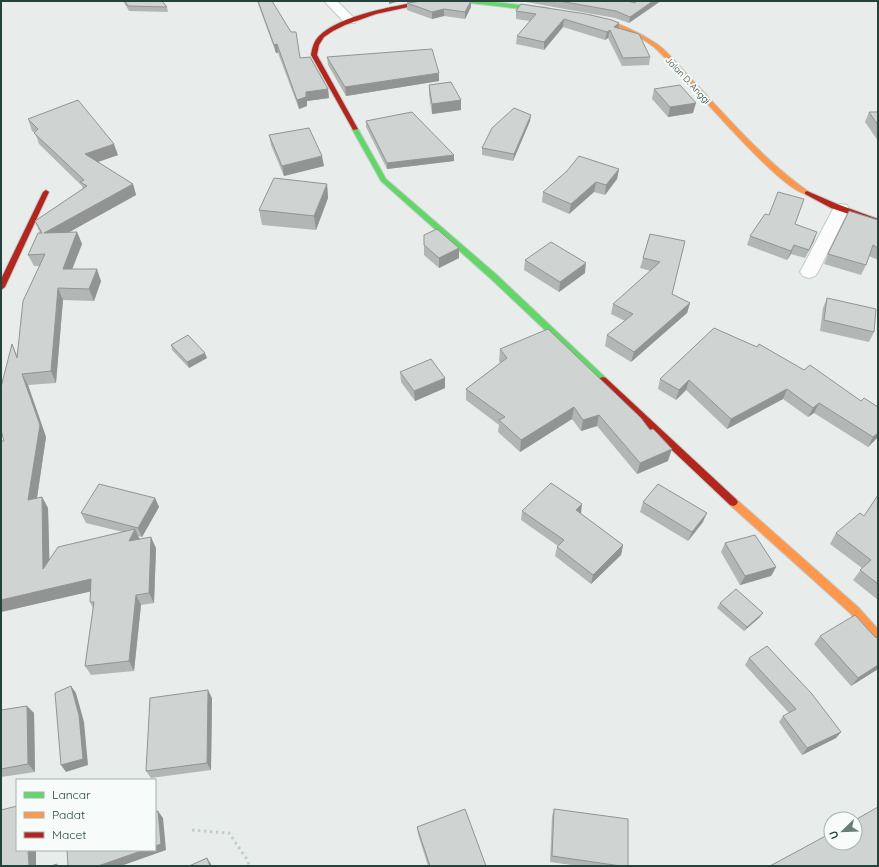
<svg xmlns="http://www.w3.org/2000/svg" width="879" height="867" viewBox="0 0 879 867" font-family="Quicksand,sans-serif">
  <rect width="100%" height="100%" fill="#e8edeb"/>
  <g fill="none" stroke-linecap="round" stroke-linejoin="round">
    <g stroke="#c5cac8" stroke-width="2">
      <g id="street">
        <path d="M 324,1 L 337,1 L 356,20 L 355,23 L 345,23 Z"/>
        <path d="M 841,204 L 847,205 L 849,209 L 818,272 L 815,276 L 809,278 L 803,276 L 800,272 L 833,209 L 835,205 Z"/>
      </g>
    </g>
    <g stroke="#c3cbc8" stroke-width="2">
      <g id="fast">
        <path d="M 467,1 L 484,1 L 548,8 L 551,10 L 548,12 L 470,3 Z"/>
        <path d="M 355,127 L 358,129 L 386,179 L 497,275 L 606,378 L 607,380 L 606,382 L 600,382 L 491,279 L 381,181 L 352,129 Z"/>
      </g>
    </g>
    <g stroke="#c3cbc8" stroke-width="2">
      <g id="slow">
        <path d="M 590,15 C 614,21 636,30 657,44 C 669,52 684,72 695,83 C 731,121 766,162 809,192 L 809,194 C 785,199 679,68 654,47 C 636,33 610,23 588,18 L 588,16 Z"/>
        <path d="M 733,498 L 736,499 L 858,607 L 878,629 L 878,641 L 874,639 L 850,613 L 730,505 L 728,502 L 730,499 Z"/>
      </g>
    </g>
    <g stroke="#c3cbc8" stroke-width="2">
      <g id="jam">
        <path d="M 423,1 L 436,1 L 376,14 L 345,25 L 333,31 L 324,37 L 319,45 L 317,55 L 358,129 L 353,130 L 311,55 C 312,48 314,41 319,36 C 340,15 395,6 423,1 Z"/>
        <path d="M 46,190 L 49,192 L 5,287 L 1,290 L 1,279 L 43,192 Z"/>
        <path d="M 807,191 L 837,204 L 878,219 L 878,224 L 831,208 L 805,194 L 805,192 Z"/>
        <path d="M 603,377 L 606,378 L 736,499 L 738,502 L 736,505 L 733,506 L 730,505 L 600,382 L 599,380 L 600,378 Z"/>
      </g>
    </g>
    <path stroke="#c3ccca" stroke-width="3" stroke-dasharray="2.5 3.5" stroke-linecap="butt" d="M 192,830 L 229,833 L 248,861 L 249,866"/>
    <use href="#street" fill="#fcfcfc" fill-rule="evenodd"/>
    <use href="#fast" fill="#63d668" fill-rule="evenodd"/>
    <use href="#slow" fill="#ff974d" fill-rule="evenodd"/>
    <use href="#jam" fill="#b3261e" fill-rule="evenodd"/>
  </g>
  <g fill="#b2b6b5">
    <path d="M 123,1 L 162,1 L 167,7 L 168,12 L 129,11 Z"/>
    <path d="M 257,1 L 272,1 L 300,58 L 328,89 L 329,98 L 307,101 L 307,106 L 299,109 L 278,53 L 276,53 Z"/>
    <path d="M 423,1 L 471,1 L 471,7 L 465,19 L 444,16 L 432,19 L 407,10 L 407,3 Z"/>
    <path d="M 526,1 L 628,1 L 635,3 L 629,23 L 615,18 L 526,2 Z"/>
    <path d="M 516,11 L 619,23 L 619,28 L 650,57 L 649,65 L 622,66 L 608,38 L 605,40 L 563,27 L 544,50 L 516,44 L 517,36 L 530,21 L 516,19 Z"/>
    <path d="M 327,57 L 439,81 L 346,96 L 328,65 Z"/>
    <path d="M 429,85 L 461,100 L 461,110 L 432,114 L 429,95 Z"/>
    <path d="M 654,89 L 693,113 L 668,117 L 652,99 Z"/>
    <path d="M 869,112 L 878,112 L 878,141 L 865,122 Z"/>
    <path d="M 28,119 L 118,155 L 98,162 L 133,184 L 136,195 L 69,232 L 77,232 L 82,244 L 72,269 L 101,281 L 94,301 L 63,300 L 56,383 L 28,385 L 46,437 L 37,498 L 42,497 L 48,508 L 49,560 L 123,532 L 86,523 L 81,513 L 155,498 L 159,507 L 142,537 L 138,536 L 140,539 L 156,548 L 154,603 L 141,605 L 134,671 L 91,675 L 85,666 L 93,608 L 90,602 L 90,591 L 1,612 L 4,441 L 12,344 L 17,355 L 39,266 L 34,266 L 28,255 L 40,233 L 35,221 L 83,189 L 82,186 L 39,144 L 35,133 L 32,131 Z"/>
    <path d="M 366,121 L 454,155 L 454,161 L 387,169 L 366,127 Z"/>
    <path d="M 530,121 L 513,161 L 482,155 L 482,148 Z"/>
    <path d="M 269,135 L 324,166 L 284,176 L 271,145 Z"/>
    <path d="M 619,169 L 617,179 L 605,195 L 594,192 L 569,214 L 542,202 L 543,192 Z"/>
    <path d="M 327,184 L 328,198 L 316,230 L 262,225 L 259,210 Z"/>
    <path d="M 878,220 L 878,260 L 869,256 L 866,265 L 861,275 L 824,264 L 828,254 Z"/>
    <path d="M 795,224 L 814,241 L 805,258 L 791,254 L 787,260 L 747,245 L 750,236 Z"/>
    <path d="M 650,234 L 672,294 L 690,303 L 687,313 L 631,362 L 605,346 L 607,335 L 625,321 L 611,314 L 613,304 L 651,271 L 640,268 L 643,258 Z"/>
    <path d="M 424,235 L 459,258 L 439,268 L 424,255 Z"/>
    <path d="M 525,260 L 585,273 L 559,292 L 524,270 Z"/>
    <path d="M 827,298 L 874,332 L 869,342 L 820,331 L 823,308 Z"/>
    <path d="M 171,345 L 207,358 L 189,368 L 172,350 Z"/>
    <path d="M 757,347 L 878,437 L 868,447 L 814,413 L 808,417 L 783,399 L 727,429 L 686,390 L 676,400 L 658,389 L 660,379 Z"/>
    <path d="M 500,349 L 668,461 L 637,474 L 597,426 L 581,431 L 572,419 L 520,452 L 498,432 L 499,425 L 466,400 L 466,389 L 500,363 L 499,361 Z"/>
    <path d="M 400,372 L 445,388 L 415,401 L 401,382 Z"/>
    <path d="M 878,495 L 878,600 L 853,580 L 862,568 L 830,544 L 836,533 L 864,516 Z"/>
    <path d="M 643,502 L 703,522 L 688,541 L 640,512 Z"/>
    <path d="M 522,511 L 581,514 L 623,545 L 621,555 L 591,584 L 555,556 L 557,547 L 558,546 L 521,520 Z"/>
    <path d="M 725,543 L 776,567 L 771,576 L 740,585 L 721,552 Z"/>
    <path d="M 720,603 L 760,617 L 744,631 L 717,608 Z"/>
    <path d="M 820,636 L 875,637 L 878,669 L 851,686 L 814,644 Z"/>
    <path d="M 749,658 L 841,732 L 836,738 L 802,755 L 779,722 L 783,716 L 789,713 L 745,665 Z"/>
    <path d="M 212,698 L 211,770 L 151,778 L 146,771 Z"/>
    <path d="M 1,710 L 34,713 L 35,772 L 1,777 Z"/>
    <path d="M 554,809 L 628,866 L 579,866 L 550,862 L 552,816 Z"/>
    <path d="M 417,827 L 486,866 L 428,866 L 418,834 Z"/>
  </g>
  <g fill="#919493">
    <path d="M 389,1 L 400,1 L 389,4 Z"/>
    <path d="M 471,1 L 471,7 L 465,19 L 465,12 Z"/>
    <path d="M 653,1 L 661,1 L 629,23 L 630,17 Z"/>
    <path d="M 444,9 L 444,16 L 432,19 L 432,12 Z"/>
    <path d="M 564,19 L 563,27 L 544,50 L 544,42 Z"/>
    <path d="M 619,23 L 618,31 L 614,27 Z"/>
    <path d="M 610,30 L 608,38 L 605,40 L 607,32 Z"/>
    <path d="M 277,44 L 278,53 L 276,53 L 274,45 Z"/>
    <path d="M 439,73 L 439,81 L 346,96 L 345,87 Z"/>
    <path d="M 328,89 L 329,98 L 307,101 L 307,106 L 299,109 L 297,100 L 306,92 Z"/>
    <path d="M 461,100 L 461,110 L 432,114 L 432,104 Z"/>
    <path d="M 696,103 L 693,113 L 668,117 L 670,107 Z"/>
    <path d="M 531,115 L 530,121 L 513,161 L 514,154 Z"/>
    <path d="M 114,144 L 118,155 L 89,165 L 85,154 Z"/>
    <path d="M 454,155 L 454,161 L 387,169 L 387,163 Z"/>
    <path d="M 322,156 L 324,166 L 284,176 L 282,166 Z"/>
    <path d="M 619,169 L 617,179 L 605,195 L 606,185 Z"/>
    <path d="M 596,182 L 594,192 L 569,214 L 571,204 Z"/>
    <path d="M 133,184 L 136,195 L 48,244 L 44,233 Z"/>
    <path d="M 327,184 L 328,198 L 316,230 L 314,216 Z"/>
    <path d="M 77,232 L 82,244 L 68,280 L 63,269 Z"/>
    <path d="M 817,232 L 814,241 L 805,258 L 809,250 Z"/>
    <path d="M 794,245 L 791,254 L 787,260 L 791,251 Z"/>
    <path d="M 459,248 L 459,258 L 439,268 L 439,258 Z"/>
    <path d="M 586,263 L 585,273 L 559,292 L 560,282 Z"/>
    <path d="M 97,269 L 101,281 L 94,301 L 89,289 Z"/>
    <path d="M 58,288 L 63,300 L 56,383 L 51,371 Z"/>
    <path d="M 690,303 L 687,313 L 631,362 L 634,352 Z"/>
    <path d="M 205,353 L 207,358 L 189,368 L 187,362 Z"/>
    <path d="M 22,374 L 28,385 L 46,437 L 35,511 L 28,500 Z"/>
    <path d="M 445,378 L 445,388 L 415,401 L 414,391 Z"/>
    <path d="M 689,380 L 686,390 L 676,400 L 679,390 Z"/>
    <path d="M 787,389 L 783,399 L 727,429 L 731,419 Z"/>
    <path d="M 819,403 L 814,413 L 808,417 L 813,408 Z"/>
    <path d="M 574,407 L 572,419 L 520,452 L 521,440 Z"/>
    <path d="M 599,415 L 597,426 L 581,431 L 583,420 Z"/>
    <path d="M 878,433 L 878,437 L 868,447 L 873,437 Z"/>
    <path d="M 672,449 L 668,461 L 637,474 L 640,463 Z"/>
    <path d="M 42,497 L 48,508 L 50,580 L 43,569 Z"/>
    <path d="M 155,498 L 159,507 L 142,537 L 138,528 Z"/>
    <path d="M 582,504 L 581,514 L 576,510 Z"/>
    <path d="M 707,513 L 703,522 L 688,541 L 692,532 Z"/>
    <path d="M 135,529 L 140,540 L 129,541 Z"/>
    <path d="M 151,537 L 156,548 L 154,603 L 149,593 Z"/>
    <path d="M 623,545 L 621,555 L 591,584 L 593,575 Z"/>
    <path d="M 776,567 L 771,576 L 740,585 L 745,576 Z"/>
    <path d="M 91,579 L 97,590 L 1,612 L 1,600 Z"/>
    <path d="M 136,595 L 141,605 L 134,671 L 129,661 Z"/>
    <path d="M 763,613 L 760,617 L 744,631 L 747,627 Z"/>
    <path d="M 878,665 L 878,669 L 851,686 L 858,678 Z"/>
    <path d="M 71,686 L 76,693 L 84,722 L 88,765 L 66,772 L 61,765 Z"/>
    <path d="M 208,690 L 212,698 L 211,770 L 207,763 Z"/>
    <path d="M 27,706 L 34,713 L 35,772 L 28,764 Z"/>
    <path d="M 841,732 L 836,738 L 802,755 L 807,748 Z"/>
    <path d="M 158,811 L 163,818 L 166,850 L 121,866 L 98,866 L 144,850 L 155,850 Z"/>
    <path d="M 28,850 L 36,850 L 36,866 L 29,866 Z"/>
    <path d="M 207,858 L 211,864 L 211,866 L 210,866 Z"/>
  </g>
  <g fill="#cfd4d2" stroke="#919493">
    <path d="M 125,1 L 162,1 L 167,7 L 128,6 Z"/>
    <path d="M 258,1 L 272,1 L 291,32 L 296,32 L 300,58 L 310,57 L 328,89 L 306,92 L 306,97 L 297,100 L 277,44 L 274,45 Z"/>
    <path d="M 423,1 L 471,1 L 465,12 L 444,9 L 432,12 L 407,3 Z"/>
    <path d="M 559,1 L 628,1 L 635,3 L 636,1 L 653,1 L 630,17 L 616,11 Z"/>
    <path d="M 521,4 L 586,14 L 612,20 L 619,23 L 614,27 L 639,34 L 650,57 L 623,58 L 610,30 L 607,32 L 564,19 L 544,42 L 517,36 L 536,14 L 516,11 Z"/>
    <path d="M 432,49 L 439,73 L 345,87 L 327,57 Z"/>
    <path d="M 451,82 L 461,100 L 432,104 L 429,85 Z"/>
    <path d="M 680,85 L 696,103 L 670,107 L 654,89 Z"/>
    <path d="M 78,100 L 114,144 L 85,154 L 133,184 L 44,233 L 77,232 L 63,269 L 97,269 L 89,289 L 58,288 L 51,371 L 22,374 L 40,425 L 28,500 L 42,497 L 43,569 L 58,547 L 135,529 L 129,541 L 151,537 L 149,593 L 136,595 L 129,661 L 85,666 L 94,602 L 90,602 L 91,579 L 1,600 L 1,441 L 4,441 L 1,430 L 1,387 L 12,344 L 17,358 L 23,301 L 45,254 L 28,255 L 38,233 L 42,233 L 35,221 L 87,186 L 80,182 L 84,180 L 34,133 L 38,129 L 28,119 Z"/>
    <path d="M 514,108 L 531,115 L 514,154 L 482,148 L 492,128 Z"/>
    <path d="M 412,112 L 454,155 L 387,163 L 366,121 Z"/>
    <path d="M 869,112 L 878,112 L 878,125 Z"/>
    <path d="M 309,128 L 322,156 L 282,166 L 269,135 Z"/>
    <path d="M 579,156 L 619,169 L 606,185 L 596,182 L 571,204 L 543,192 L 567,171 Z"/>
    <path d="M 274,178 L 327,184 L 314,216 L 259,210 Z"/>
    <path d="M 778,192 L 804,199 L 795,224 L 817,232 L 809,250 L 794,245 L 791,251 L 750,236 L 765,214 L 769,215 Z"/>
    <path d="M 849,211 L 878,220 L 878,248 L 873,245 L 866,265 L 828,254 Z"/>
    <path d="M 437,229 L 459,248 L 439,258 L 424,245 L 424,235 Z"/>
    <path d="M 650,234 L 685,241 L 672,294 L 690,303 L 634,352 L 607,335 L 633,314 L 613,304 L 660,262 L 643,258 Z"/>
    <path d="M 551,242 L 586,263 L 560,282 L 525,260 Z"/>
    <path d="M 827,298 L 876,309 L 874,332 L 824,320 Z"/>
    <path d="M 714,328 L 757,347 L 759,344 L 804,370 L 810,365 L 861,401 L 864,398 L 878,407 L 878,433 L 873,437 L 819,403 L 813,408 L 787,389 L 731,419 L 689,380 L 679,390 L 660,379 Z"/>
    <path d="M 548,329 L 641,418 L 650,430 L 653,429 L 657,433 L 672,449 L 640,463 L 599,415 L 583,420 L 574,407 L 521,440 L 499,420 L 505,417 L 466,389 L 507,358 L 500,349 Z"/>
    <path d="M 188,335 L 205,353 L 187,362 L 171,345 Z"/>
    <path d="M 431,359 L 445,378 L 414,391 L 400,372 Z"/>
    <path d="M 551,483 L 582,504 L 576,510 L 623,545 L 593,575 L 557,547 L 564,540 L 522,511 Z"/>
    <path d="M 99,484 L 155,498 L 138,528 L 81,513 Z"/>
    <path d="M 658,484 L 707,513 L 692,532 L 643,502 Z"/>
    <path d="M 878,495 L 878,584 L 860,570 L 871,560 L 836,533 L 860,513 L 864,516 Z"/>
    <path d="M 755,535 L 776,567 L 745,576 L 725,543 Z"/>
    <path d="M 736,589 L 763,613 L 747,627 L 720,603 Z"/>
    <path d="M 855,615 L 875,637 L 878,638 L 878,665 L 858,678 L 820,636 Z"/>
    <path d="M 767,646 L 812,694 L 841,732 L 807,748 L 783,716 L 796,709 L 749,658 Z"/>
    <path d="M 71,686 L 79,715 L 83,759 L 61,765 L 55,693 Z"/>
    <path d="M 208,690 L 207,763 L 146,771 L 150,698 Z"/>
    <path d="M 27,706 L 28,764 L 1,769 L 1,710 Z"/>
    <path d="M 17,806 L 17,850 L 28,850 L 29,866 L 1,866 L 1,810 Z"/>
    <path d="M 878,807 L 878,866 L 770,866 L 831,833 L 831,843 L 855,843 L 855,820 Z"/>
    <path d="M 465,809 L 486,866 L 430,866 L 417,827 Z"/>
    <path d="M 554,809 L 628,819 L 628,866 L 621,866 L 552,856 Z"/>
    <path d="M 158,811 L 161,844 L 155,846 L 155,812 Z"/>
    <path d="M 67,850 L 144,850 L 98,866 L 68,866 Z"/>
    <path d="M 207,858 L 210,866 L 189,866 Z"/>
    <path d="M 57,864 L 57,866 L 51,866 Z"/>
  </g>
  <g text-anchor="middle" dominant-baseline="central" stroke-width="4" stroke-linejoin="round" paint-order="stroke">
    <g font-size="9" fill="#24423a" stroke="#f7fbf9">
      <text transform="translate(688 80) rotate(47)">Jalan D. Anggi</text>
    </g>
  </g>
  <rect width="879" height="867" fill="none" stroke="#24423a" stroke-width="4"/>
  <rect x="16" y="779" width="140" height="72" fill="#f7fbf9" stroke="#a3b1ad"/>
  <rect x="24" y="792" width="20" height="6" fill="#63d668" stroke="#a3b1ad"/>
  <text x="52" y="799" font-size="12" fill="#24423a">Lancar</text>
  <rect x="24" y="812" width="20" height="6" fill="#ff974d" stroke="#a3b1ad"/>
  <text x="52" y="819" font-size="12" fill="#24423a">Padat</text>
  <rect x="24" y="832" width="20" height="6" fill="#b3261e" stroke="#a3b1ad"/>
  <text x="52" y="839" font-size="12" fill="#24423a">Macet</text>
  <g transform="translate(843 831) rotate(247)"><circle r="19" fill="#f7fbf9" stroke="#a3b1ad"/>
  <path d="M0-3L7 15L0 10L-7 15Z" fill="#697e78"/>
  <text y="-6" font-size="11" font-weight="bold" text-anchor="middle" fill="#24423a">U</text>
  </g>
</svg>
